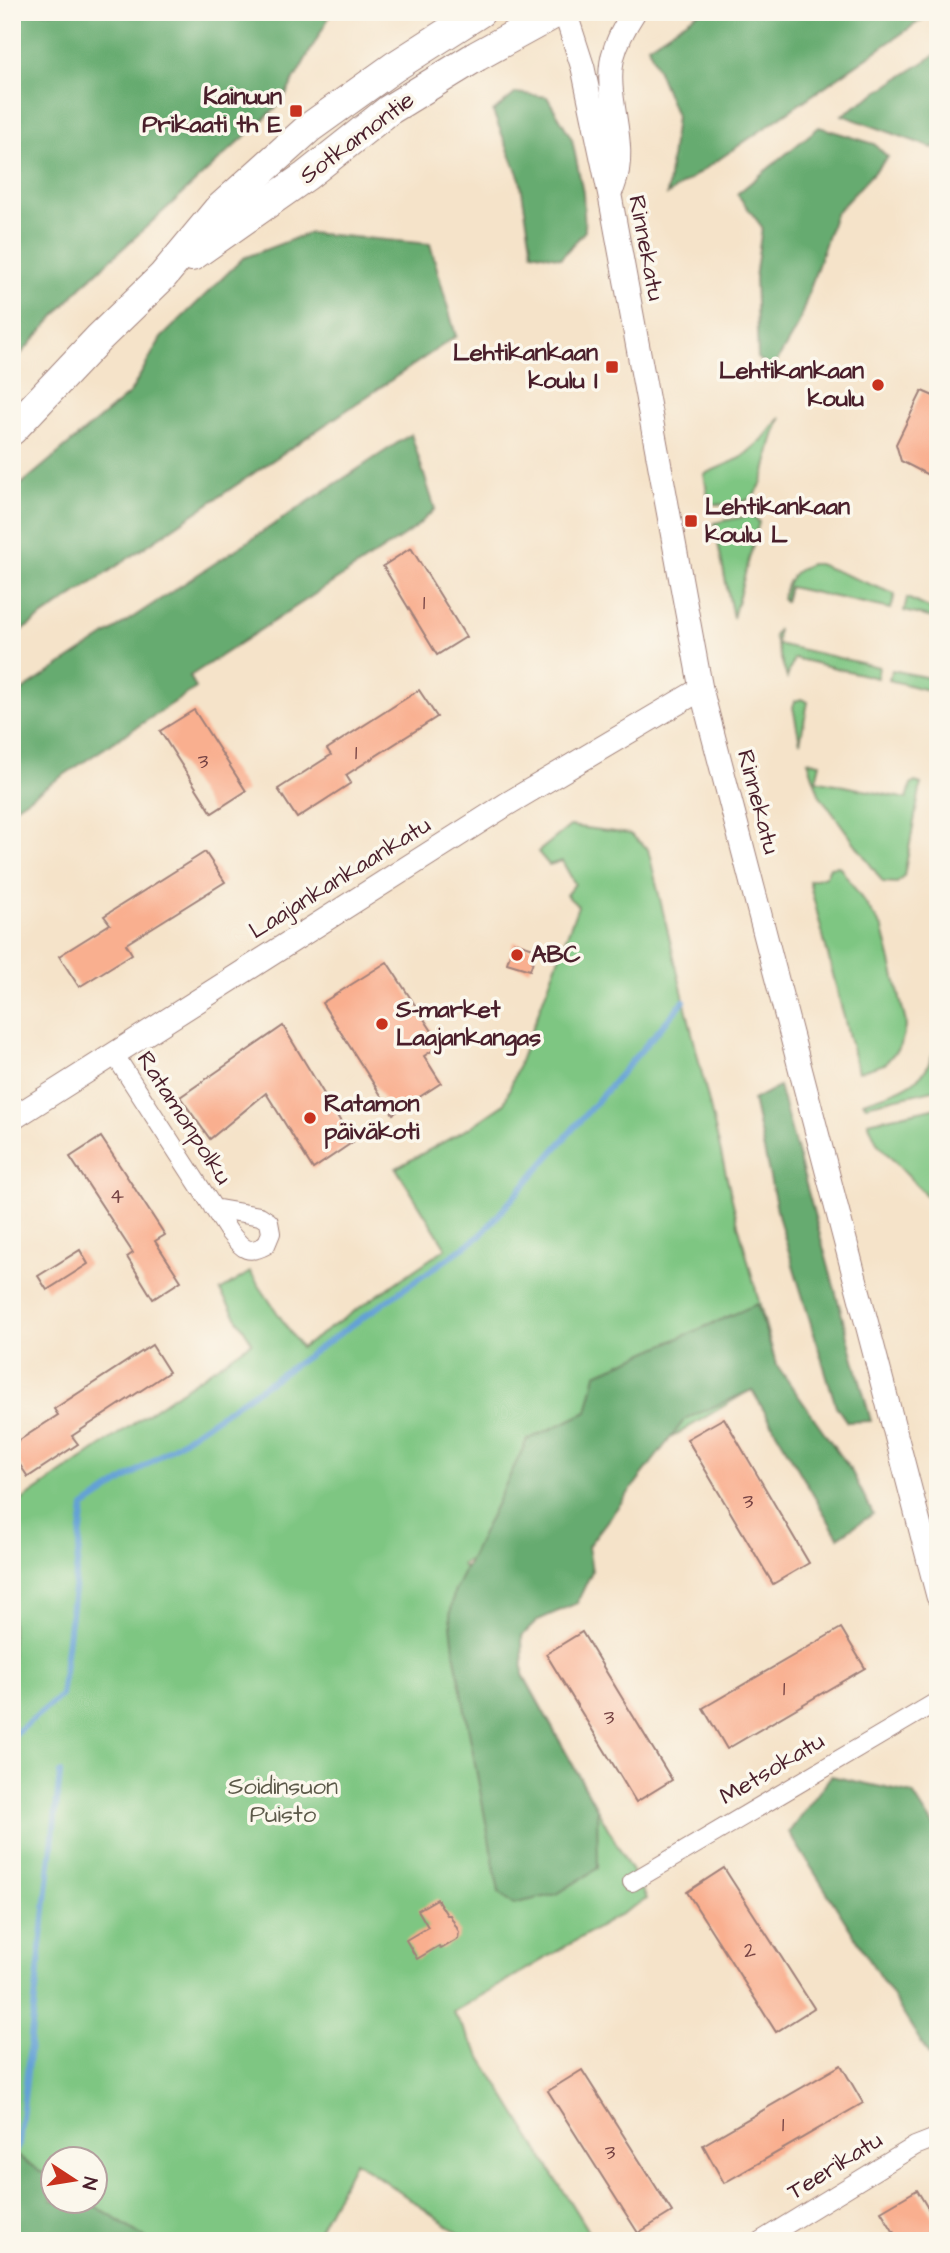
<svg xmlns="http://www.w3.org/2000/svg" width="950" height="2253" viewBox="0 0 950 2253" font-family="'Architects Daughter',sans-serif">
  <rect width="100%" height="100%" fill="#fbf7ec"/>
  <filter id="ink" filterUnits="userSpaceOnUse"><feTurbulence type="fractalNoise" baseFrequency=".0143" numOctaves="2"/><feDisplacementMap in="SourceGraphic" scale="14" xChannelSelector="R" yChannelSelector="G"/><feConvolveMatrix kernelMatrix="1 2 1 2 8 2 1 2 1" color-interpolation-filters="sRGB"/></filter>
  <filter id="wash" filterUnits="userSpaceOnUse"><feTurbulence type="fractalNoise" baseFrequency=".00686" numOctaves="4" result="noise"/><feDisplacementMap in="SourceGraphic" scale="28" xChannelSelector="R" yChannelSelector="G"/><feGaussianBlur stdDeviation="1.57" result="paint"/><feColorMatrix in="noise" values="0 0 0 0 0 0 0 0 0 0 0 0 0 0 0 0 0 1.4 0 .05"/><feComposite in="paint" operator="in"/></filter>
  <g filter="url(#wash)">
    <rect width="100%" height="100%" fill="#f5e3c9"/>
    <g fill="#7ec682" stroke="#647256" stroke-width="2">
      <path d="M 781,417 C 777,428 772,439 770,450 C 762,490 757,511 709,503 L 704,474 L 741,458 L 762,440 Z"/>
      <path d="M 752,515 L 759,522 L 733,618 L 714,523 Z"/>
      <path d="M 811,564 L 818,564 L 895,594 L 891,609 L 789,587 L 785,602 L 782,599 C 787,581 792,570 811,564 Z"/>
      <path d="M 907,598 L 938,612 L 938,641 L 933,638 L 937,619 L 904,611 Z"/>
      <path d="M 778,629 L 777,644 L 879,667 L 877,678 L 794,658 L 787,678 L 774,636 Z"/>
      <path d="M 938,667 L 937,708 L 933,708 L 929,703 L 931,691 L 889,680 L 892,670 L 934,679 Z"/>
      <path d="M 801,699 L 808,702 L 800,742 L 793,707 L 795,701 Z"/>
      <path d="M 808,761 L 820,763 L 816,780 L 907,799 L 911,785 L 915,782 L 921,784 L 904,876 L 897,883 L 883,882 L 819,794 Z"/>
      <path d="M 570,826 L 630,834 L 648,849 L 738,1224 L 776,1364 L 752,1389 L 462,1564 L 647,1899 L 453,2012 L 594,2241 L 470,2241 L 355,2161 L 313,2241 L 150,2241 L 87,2201 L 94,2200 L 94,2158 L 52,2158 L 52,2179 L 17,2156 L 12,2162 L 12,1507 L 252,1342 L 220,1291 L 250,1272 L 301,1348 L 446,1248 L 396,1168 L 469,1128 L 504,1104 L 578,906 L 566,895 L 575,884 L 562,861 L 549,865 L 538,852 Z"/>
      <path d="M 839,866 L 883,929 L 906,1023 L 901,1045 L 885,1064 L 858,1072 L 809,881 L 826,876 L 830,867 Z"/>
      <path d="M 935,1049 L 938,1089 L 866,1105 L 863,1102 C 884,1095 912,1089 926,1069 C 930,1063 932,1055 935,1049 Z"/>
      <path d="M 938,1107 L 937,1207 L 877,1143 L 868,1122 Z"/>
    </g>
    <g fill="#66ab70" stroke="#58654e" stroke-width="2">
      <path d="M 12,12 L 332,12 L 281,103 L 81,287 L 12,364 Z"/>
      <path d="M 700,12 L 933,12 L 667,195 L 676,116 L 648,46 Z"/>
      <path d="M 938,53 L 938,144 L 933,148 L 842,115 Z"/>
      <path d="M 516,93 L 547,97 L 572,139 L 583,193 L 585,231 L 561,258 L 532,252 L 520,179 L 493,112 Z"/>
      <path d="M 819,127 L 874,144 L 888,157 L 835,214 L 798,325 L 772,370 L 758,358 L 755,278 L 762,227 L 737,194 Z"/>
      <path d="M 309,233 L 430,244 L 456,336 L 12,637 L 12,492 L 130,393 L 161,338 L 243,258 Z"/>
      <path d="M 411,434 L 435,509 L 414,529 L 190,676 L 196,688 L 12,809 L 12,697 Z"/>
      <path d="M 779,1086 L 871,1421 L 847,1422 L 836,1406 L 779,1219 L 753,1100 Z"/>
      <path d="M 757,1304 L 776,1364 L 852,1472 L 873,1514 L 838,1537 L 752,1390 L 685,1419 L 588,1546 L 592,1571 L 577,1603 L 538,1620 L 522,1636 L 523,1675 L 597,1809 L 598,1868 L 557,1894 L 513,1904 L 499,1892 L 455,1657 L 450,1616 L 454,1592 L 527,1440 L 587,1412 L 596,1374 Z"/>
      <path d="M 831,1776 L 913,1794 L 938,1833 L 938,2069 L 789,1832 Z"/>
      <path d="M 17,2156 L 52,2179 L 52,2200 L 87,2201 L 150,2241 L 12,2241 L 12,2163 Z"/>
    </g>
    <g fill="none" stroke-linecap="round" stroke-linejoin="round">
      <g stroke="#64a1d5" stroke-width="6">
        <path d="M 12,1736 L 61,1696 L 84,1507 L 299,1362 L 480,1236 L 684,1001"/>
        <path d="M 12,2156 L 19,2145 L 60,1773"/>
      </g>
    </g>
    <g id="blocks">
      <g fill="#f9af8f">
        <path d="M 922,391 L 938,398 L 938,480 L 901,461 L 896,444 Z"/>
        <path d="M 411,548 L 466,637 L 437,655 L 383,566 Z"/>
        <path d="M 419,690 L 437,717 L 346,775 L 351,783 L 297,818 L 278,789 L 331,755 L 327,749 Z"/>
        <path d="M 194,710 L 246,791 L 212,813 L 160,731 Z"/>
        <path d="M 205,852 L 225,882 L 126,944 L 132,954 L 79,987 L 59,956 L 110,924 L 104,916 Z"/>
        <path d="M 514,942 L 537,949 L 530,970 L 507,963 Z"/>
        <path d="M 387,962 L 441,1045 L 424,1056 L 441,1083 L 393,1114 L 322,1003 Z"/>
        <path d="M 283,1026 L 353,1142 L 313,1169 L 266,1093 L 210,1139 L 180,1097 Z"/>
        <path d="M 101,1137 L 165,1235 L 155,1241 L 181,1281 L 153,1299 L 127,1257 L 133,1253 L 70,1157 Z"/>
        <path d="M 80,1250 L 88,1264 L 47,1290 L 38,1276 Z"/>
        <path d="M 152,1345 L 169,1372 L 72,1436 L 78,1444 L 28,1477 L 12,1453 L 12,1445 L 58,1415 L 54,1409 Z"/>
        <path d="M 724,1418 L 809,1563 L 773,1584 L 687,1439 Z"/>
        <path d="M 841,1628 L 865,1668 L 727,1749 L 703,1708 Z"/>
        <path d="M 582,1632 L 672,1780 L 636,1802 L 546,1654 Z"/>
        <path d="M 724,1868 L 814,2008 L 776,2032 L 687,1892 Z"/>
        <path d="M 437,1899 L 447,1915 L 450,1915 L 459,1932 L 458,1939 L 441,1949 L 439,1946 L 417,1959 L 406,1940 L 428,1927 L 418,1910 Z"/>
        <path d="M 841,2065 L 863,2103 L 724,2183 L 703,2145 Z"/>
        <path d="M 582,2070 L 672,2212 L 638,2233 L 548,2091 Z"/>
        <path d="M 917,2190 L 938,2225 L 938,2241 L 899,2241 L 881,2211 Z"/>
      </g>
    </g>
  </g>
  <g filter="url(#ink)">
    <use href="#blocks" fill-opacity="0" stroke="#a0817a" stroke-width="2"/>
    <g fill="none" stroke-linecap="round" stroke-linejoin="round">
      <g stroke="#a0817a" stroke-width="20">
        <g id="minor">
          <path d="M 114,1054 L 229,1232 C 242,1247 246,1256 266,1245 L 271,1233 L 269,1222 L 260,1216 L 213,1208"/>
          <path d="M 632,1882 L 938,1701"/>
          <path d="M 760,2241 L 915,2146 L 938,2137"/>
        </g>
      </g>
      <g stroke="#a0817a" stroke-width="25">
        <g id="tertiary">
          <path d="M 565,12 L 583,68 L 610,196 L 701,689 L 938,1596"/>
          <path d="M 613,187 C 630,144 603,99 613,56 C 617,40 625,26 634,12"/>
          <path d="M 12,1119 L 507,804 L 701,689"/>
        </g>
      </g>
      <g stroke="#a0817a" stroke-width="32">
        <g id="trunk">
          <path d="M 192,256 L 306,176 L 389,110 L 477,56 L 557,12"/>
          <path d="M 12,430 L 99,338 L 163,276 L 217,211 L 309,128 L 394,67 L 480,12"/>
        </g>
      </g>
      <use href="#minor" stroke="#fff" stroke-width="18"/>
      <use href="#tertiary" stroke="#fff" stroke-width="23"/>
      <use href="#trunk" stroke="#fff" stroke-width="30"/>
    </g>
  </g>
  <g fill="#c8321e" stroke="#fbf7ec" stroke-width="2.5">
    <rect x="289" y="104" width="14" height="14" rx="3.5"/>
    <rect x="605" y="360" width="14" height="14" rx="3.5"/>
    <circle cx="878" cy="385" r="7"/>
    <rect x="684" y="514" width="14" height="14" rx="3.5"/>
    <circle cx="517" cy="955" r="7"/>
    <circle cx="382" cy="1024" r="7"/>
    <circle cx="310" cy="1118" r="7"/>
  </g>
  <g text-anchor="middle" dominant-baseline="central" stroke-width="7" stroke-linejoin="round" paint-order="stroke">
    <g font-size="21" fill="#764344">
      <text x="424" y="602">1</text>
      <text x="356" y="752">1</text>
      <text x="203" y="761">3</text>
      <text x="117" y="1196">4</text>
      <text x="748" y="1501">3</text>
      <text x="784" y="1688">1</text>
      <text x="609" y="1717">3</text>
      <text x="750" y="1950">2</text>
      <text x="783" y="2124">1</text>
      <text x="610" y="2152">3</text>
    </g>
    <g font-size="24" font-weight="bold" fill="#4a1f2b" stroke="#fbf7ec" text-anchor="start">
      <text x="282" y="97" text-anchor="end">Kainuun<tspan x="282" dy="28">Prikaati th E</tspan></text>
      <text x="598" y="353" text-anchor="end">Lehtikankaan<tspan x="598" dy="28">koulu I</tspan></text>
      <text x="864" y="371" text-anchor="end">Lehtikankaan<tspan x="864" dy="28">koulu</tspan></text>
      <text x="705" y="507">Lehtikankaan<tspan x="705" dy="28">koulu L</tspan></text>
      <text x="531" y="955">ABC</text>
      <text x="396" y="1010">S-market<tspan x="396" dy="28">Laajankangas</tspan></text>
      <text x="324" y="1104">Ratamon<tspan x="324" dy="28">päiväkoti</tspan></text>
    </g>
    <g font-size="24" fill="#4a1f2b" stroke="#fbf7ec">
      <text transform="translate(357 138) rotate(-37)">Sotkamontie</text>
      <text transform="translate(646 248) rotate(79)">Rinnekatu</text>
      <text transform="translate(758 802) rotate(75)">Rinnekatu</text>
      <text transform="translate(340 878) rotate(-32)">Laajankankaankatu</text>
      <text transform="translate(184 1118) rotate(57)">Ratamonpolku</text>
      <text transform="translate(772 1769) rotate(-31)">Metsokatu</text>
      <text transform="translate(835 2166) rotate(-32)">Teerikatu</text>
    </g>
    <g font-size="24" fill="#5c5949" stroke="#fbf7ec">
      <text x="283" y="1787">Soidinsuon<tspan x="283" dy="28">Puisto</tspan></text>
    </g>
  </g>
  <rect width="950" height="2253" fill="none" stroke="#fbf7ec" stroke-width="42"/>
  <g transform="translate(74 2180) rotate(102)"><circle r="33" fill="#fbf7ec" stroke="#b4a19f" stroke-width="2"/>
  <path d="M0-5L12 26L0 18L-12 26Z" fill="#c8321e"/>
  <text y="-10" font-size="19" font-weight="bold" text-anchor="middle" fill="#4a1f2b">N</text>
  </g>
</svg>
